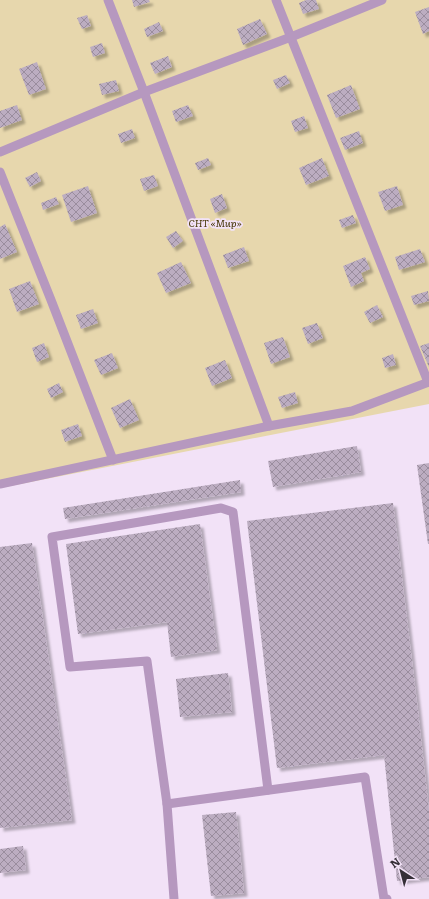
<svg xmlns="http://www.w3.org/2000/svg" width="429" height="899" viewBox="0 0 429 899" font-family="Literata,serif">
  <defs>
    <pattern id="building-cross-hatch" width="8" height="8" patternUnits="userSpaceOnUse"><rect width="8" height="8" fill="#bcadc1"/><path d="M0 0l8 8M0 8l8-8" fill="none" stroke="#9a8d9e"/></pattern>
    <filter id="shadow"><feDropShadow dx="3.5" dy="3.5" stdDeviation="1" flood-color="#0004"/></filter>
  </defs>
  <rect width="100%" height="100%" fill="#f2e2f7"/>
  <path fill="#e7d7ad" d="M 0,0 L 429,0 L 429,404 L 0,488 Z"/>
  <g fill="url(#building-cross-hatch)" filter="url(#shadow)">
    <path d="M 132,0 L 149,0 L 150,2 L 134,7 Z"/>
    <path d="M 306,0 L 316,0 L 319,9 L 303,14 L 299,3 Z"/>
    <path d="M 429,7 L 429,31 L 423,34 L 415,12 Z"/>
    <path d="M 87,15 L 91,26 L 82,29 L 77,18 Z"/>
    <path d="M 260,19 L 267,34 L 243,45 L 237,29 Z"/>
    <path d="M 159,22 L 163,31 L 147,37 L 144,29 Z"/>
    <path d="M 102,43 L 105,53 L 93,57 L 90,47 Z"/>
    <path d="M 168,56 L 172,67 L 155,74 L 150,63 Z"/>
    <path d="M 37,62 L 46,89 L 29,95 L 19,69 Z"/>
    <path d="M 286,75 L 290,83 L 277,89 L 273,80 Z"/>
    <path d="M 116,80 L 119,91 L 102,95 L 99,84 Z"/>
    <path d="M 351,85 L 360,109 L 336,118 L 327,95 Z"/>
    <path d="M 17,105 L 22,120 L 0,128 L 0,111 Z"/>
    <path d="M 188,105 L 193,116 L 176,122 L 172,111 Z"/>
    <path d="M 304,116 L 308,128 L 295,132 L 291,121 Z"/>
    <path d="M 132,129 L 135,138 L 121,143 L 118,134 Z"/>
    <path d="M 359,131 L 363,143 L 345,150 L 340,138 Z"/>
    <path d="M 208,158 L 211,165 L 198,170 L 195,163 Z"/>
    <path d="M 322,158 L 329,176 L 306,185 L 299,168 Z"/>
    <path d="M 37,172 L 41,181 L 30,187 L 25,178 Z"/>
    <path d="M 154,175 L 158,186 L 144,191 L 140,179 Z"/>
    <path d="M 88,186 L 97,213 L 71,222 L 62,195 Z"/>
    <path d="M 397,186 L 403,205 L 385,211 L 378,192 Z"/>
    <path d="M 222,194 L 227,208 L 215,213 L 210,199 Z"/>
    <path d="M 56,197 L 59,204 L 43,210 L 41,203 Z"/>
    <path d="M 353,215 L 356,223 L 342,228 L 339,220 Z"/>
    <path d="M 5,224 L 17,252 L 0,259 L 0,227 Z"/>
    <path d="M 176,231 L 183,241 L 173,248 L 166,237 Z"/>
    <path d="M 244,247 L 249,261 L 228,268 L 223,255 Z"/>
    <path d="M 420,249 L 425,262 L 399,270 L 395,257 Z"/>
    <path d="M 365,257 L 370,269 L 361,273 L 364,281 L 351,287 L 343,266 Z"/>
    <path d="M 181,262 L 191,283 L 166,293 L 157,273 Z"/>
    <path d="M 30,281 L 39,304 L 17,312 L 9,289 Z"/>
    <path d="M 428,291 L 429,301 L 414,305 L 411,296 Z"/>
    <path d="M 377,305 L 383,317 L 370,323 L 364,312 Z"/>
    <path d="M 93,309 L 98,323 L 81,329 L 76,315 Z"/>
    <path d="M 317,323 L 323,338 L 308,344 L 302,328 Z"/>
    <path d="M 283,337 L 290,357 L 271,364 L 264,343 Z"/>
    <path d="M 44,343 L 49,357 L 37,362 L 32,348 Z"/>
    <path d="M 429,343 L 429,367 L 420,346 Z"/>
    <path d="M 112,353 L 118,368 L 101,375 L 94,360 Z"/>
    <path d="M 393,354 L 396,365 L 385,368 L 382,358 Z"/>
    <path d="M 225,360 L 232,378 L 212,386 L 205,368 Z"/>
    <path d="M 59,383 L 63,392 L 51,398 L 47,389 Z"/>
    <path d="M 295,392 L 298,403 L 282,408 L 278,397 Z"/>
    <path d="M 130,399 L 139,420 L 120,428 L 111,408 Z"/>
    <path d="M 78,424 L 82,436 L 65,442 L 61,430 Z"/>
    <path d="M 357,446 L 361,472 L 273,487 L 268,461 Z"/>
    <path d="M 429,463 L 429,544 L 428,544 L 417,465 Z"/>
    <path d="M 240,480 L 241,492 L 65,519 L 63,508 Z"/>
    <path d="M 393,503 L 418,711 L 429,811 L 429,877 L 397,881 L 384,755 L 277,768 L 247,521 Z"/>
    <path d="M 200,524 L 217,650 L 171,657 L 167,622 L 78,634 L 66,544 Z"/>
    <path d="M 32,543 L 72,820 L 0,828 L 0,547 Z"/>
    <path d="M 228,673 L 232,712 L 180,717 L 176,679 Z"/>
    <path d="M 236,812 L 244,893 L 211,896 L 202,815 Z"/>
    <path d="M 23,846 L 26,870 L 0,873 L 0,849 Z"/>
  </g>
  <g fill="none" stroke-linecap="round" stroke-linejoin="round">
    <g stroke="#b698bf" stroke-width="9">
      <path d="M 108,0 L 144,92 L 269,426"/>
      <path d="M 276,0 L 428,382"/>
      <path d="M 0,152 L 144,92 L 291,37 L 382,0"/>
      <path d="M 0,172 L 51,300 L 113,460"/>
      <path d="M 0,484 L 269,426 L 352,411 L 429,382"/>
      <path d="M 167,804 L 147,661 L 70,667 L 52,537 L 221,508 L 233,512 L 268,790"/>
      <path d="M 174,899 L 167,804 L 365,777 L 384,899 L 387,899"/>
    </g>
  </g>
  <g text-anchor="middle" dominant-baseline="central" stroke-width="3.5" stroke-linejoin="round" paint-order="stroke">
    <g font-size="10" font-style="italic" fill="#423200" stroke="#f2e2f7">
      <text x="215" y="222">СНТ «Мир»</text>
    </g>
  </g>
  <g transform="translate(401 871) rotate(324)" stroke="#f2e2f7" stroke-width="3" paint-order="stroke">
  <path d="M0-3L7 15L0 10L-7 15Z" fill="#352f37"/>
  <text y="-6" font-size="11" font-weight="bold" text-anchor="middle" fill="#352f37">N</text>
  </g>
</svg>
